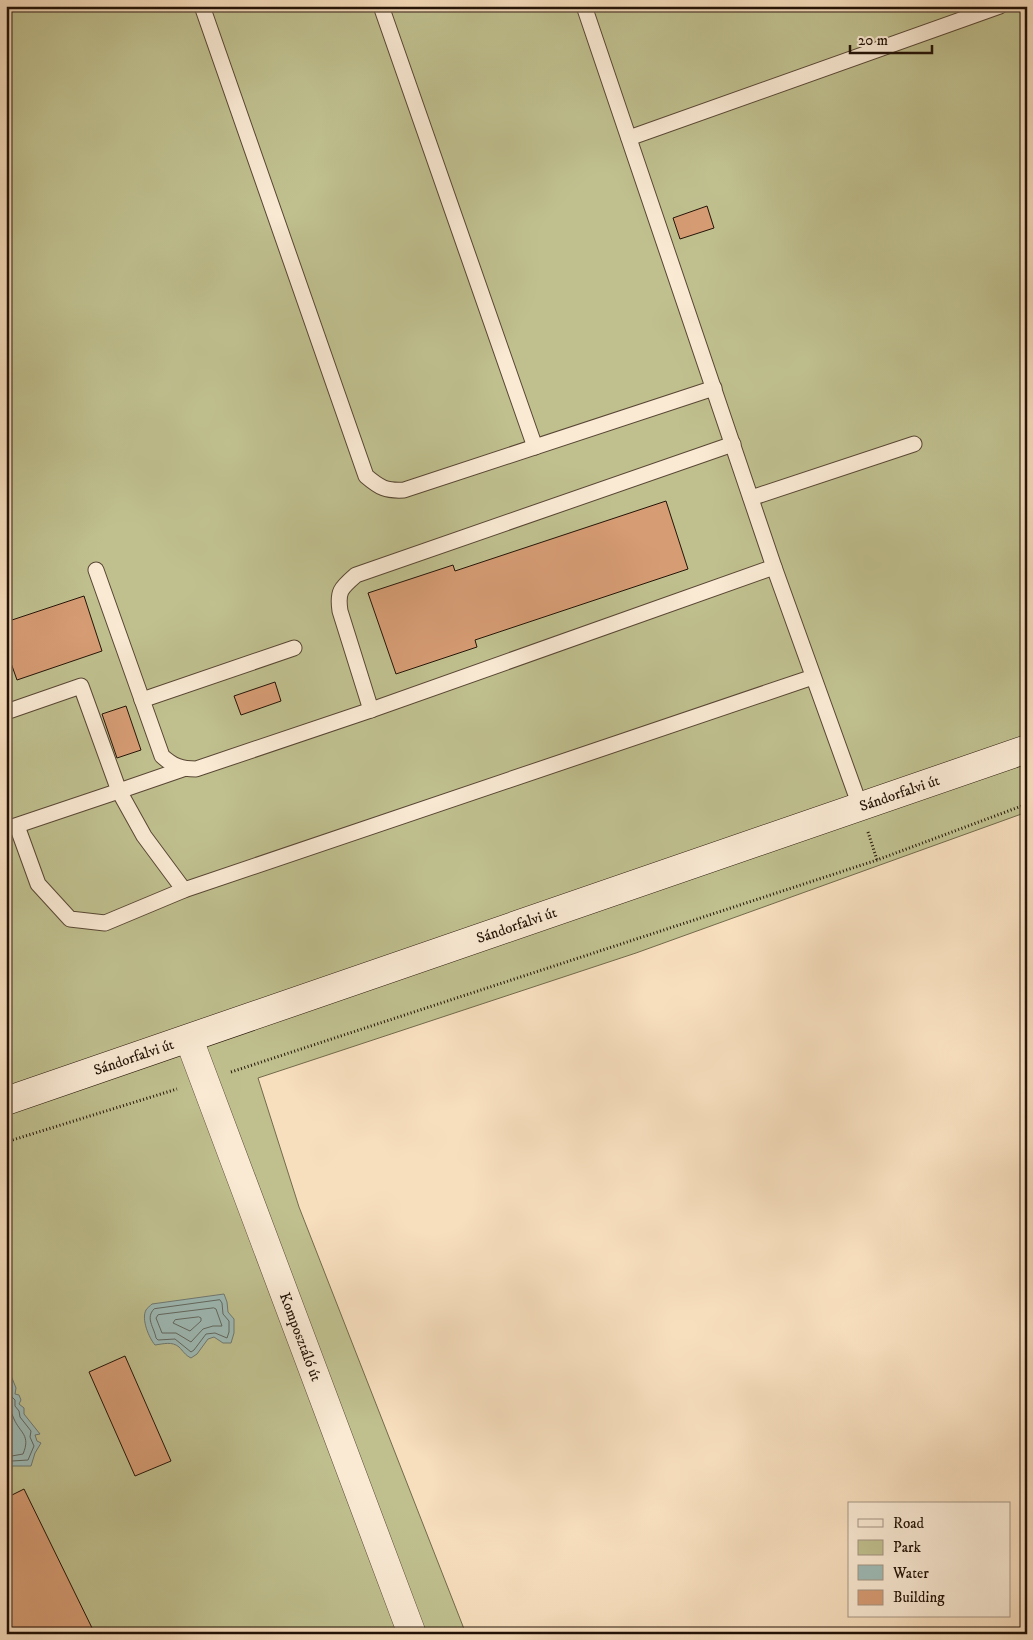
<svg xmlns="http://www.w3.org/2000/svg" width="1033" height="1640" viewBox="0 0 1033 1640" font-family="'IM FELL DW Pica',serif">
  <rect width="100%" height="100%" fill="#f7debd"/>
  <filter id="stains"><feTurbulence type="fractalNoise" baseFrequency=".004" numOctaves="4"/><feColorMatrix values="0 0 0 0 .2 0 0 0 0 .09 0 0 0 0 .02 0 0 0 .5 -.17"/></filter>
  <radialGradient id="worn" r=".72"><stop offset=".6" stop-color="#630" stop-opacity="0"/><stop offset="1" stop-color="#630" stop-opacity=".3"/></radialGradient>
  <path fill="#c0c08f" stroke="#726a4b" d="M 6,6 L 1027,6 L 1027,812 L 636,953 L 258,1078 L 299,1207 L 466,1634 L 6,1634 Z"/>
  <g fill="#9ebbb7" stroke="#6d7871">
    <path d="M 224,1294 L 227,1302 L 228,1312 L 234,1319 L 234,1333 L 231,1343 L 223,1343 L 214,1337 L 208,1339 L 197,1354 L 191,1358 C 185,1355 183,1351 179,1347 C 172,1341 163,1344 155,1345 C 149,1338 141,1319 146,1310 C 147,1308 150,1306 152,1304 Z"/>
    <path d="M 6,1363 L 16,1388 L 15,1394 L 19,1395 L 21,1400 L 19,1404 L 24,1408 L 24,1414 L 40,1434 L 35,1435 L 37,1441 L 41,1443 L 35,1453 L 31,1466 L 13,1466 L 6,1469 Z"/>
  </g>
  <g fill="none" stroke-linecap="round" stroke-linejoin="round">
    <g stroke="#60675f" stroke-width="1">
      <path d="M 220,1300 L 222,1303 L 223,1314 L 229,1321 L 229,1332 L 227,1338 L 215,1333 L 206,1334 L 194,1350 L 191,1352 L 175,1339 L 158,1340 L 156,1338 C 154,1327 145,1318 154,1309 Z"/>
      <path d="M 214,1308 L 216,1309 L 222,1326 L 213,1326 L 203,1329 L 191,1342 L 176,1333 L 162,1333 L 156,1318 L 158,1315 Z"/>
      <path d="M 199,1317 L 201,1318 L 201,1321 L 190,1331 L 173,1323 L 175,1320 Z"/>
      <path d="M 6,1376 L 11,1388 L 10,1395 L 15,1400 L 15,1406 L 19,1411 L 20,1417 L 31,1431 L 30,1437 L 34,1446 L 28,1460 L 12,1461 L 6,1464"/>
      <path d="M 6,1400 C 9,1406 11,1413 14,1419 C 20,1433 31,1435 23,1454 L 6,1457"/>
    </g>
  </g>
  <g fill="#d69c74" stroke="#231307">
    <path d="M 707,206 L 714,228 L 680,239 L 673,218 Z"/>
    <path d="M 666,501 L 688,569 L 475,640 L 477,647 L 396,674 L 368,593 L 453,565 L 455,571 Z"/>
    <path d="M 84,596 L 102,651 L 17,680 L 6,649 L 6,622 Z"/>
    <path d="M 275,682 L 281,701 L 241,715 L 234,696 Z"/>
    <path d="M 126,706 L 141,750 L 117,758 L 102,714 Z"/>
    <path d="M 125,1356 L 171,1461 L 135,1476 L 89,1372 Z"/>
    <path d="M 24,1489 L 95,1634 L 6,1634 L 6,1498 Z"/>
  </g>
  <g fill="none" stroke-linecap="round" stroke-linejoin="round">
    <g stroke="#584634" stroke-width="17">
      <g id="service">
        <path d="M 202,6 L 366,476 C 380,488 386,491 404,490 L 714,388"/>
        <path d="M 381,6 L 535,447"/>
        <path d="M 584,6 L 774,567 L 860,806"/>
        <path d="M 629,138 L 1000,6"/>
        <path d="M 751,498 L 914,444"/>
        <path d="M 96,570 L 162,756 C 173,766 181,769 196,769 L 371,710 L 774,567"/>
        <path d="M 142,700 L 294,648"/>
        <path d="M 371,710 L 340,611 C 337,591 341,588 356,575 L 733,444"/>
        <path d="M 6,712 L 81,686 L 119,791 L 6,829"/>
        <path d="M 183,769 L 119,791 L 144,836 L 184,890"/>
        <path d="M 17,826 L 38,884 L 70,919 L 105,923 L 184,890 L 813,677"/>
      </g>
    </g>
    <g stroke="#584634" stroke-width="29">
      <g id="minor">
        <path id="s1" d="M 189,1039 L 412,1634"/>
      </g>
    </g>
    <g stroke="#231307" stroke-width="29">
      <g id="secondary">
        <path id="s2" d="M 6,1101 L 1027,749"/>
      </g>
    </g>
    <g stroke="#231307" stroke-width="3" stroke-dasharray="1 2.5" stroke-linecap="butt">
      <path d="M 868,832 L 877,860"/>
      <path d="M 231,1072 L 877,860 L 1027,804"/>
      <path d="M 6,1142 L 177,1089"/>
    </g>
    <use href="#service" stroke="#faead4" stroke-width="15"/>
    <use href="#minor" stroke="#faead4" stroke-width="28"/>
    <use href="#secondary" stroke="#faead4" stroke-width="28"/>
  </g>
  <g text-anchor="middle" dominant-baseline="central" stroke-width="4.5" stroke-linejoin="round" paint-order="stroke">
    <g font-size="15" fill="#231307" stroke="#faead4">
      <text stroke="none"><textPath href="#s2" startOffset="945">Sándorfalvi út</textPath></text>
      <text stroke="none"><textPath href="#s2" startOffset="540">Sándorfalvi út</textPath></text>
      <text stroke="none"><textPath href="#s2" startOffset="135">Sándorfalvi út</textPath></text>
      <text stroke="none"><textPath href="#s1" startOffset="318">Komposztáló út</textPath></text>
    </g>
  </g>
  <rect width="1033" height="1640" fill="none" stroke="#f7debd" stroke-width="25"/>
  <rect x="8" y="8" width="1018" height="1625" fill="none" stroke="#231307" stroke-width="2.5"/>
  <rect x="12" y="12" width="1008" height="1615" fill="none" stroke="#231307"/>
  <rect x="848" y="1502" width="162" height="115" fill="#faead4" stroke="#a49482"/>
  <rect x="858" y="1519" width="25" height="8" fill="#faead4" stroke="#a49482"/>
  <text x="893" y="1528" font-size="15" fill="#231307">Road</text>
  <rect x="858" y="1540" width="25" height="15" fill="#c0c08f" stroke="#a49482"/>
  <text x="893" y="1552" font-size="15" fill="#231307">Park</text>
  <rect x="858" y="1565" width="25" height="15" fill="#9ebbb7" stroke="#a49482"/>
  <text x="893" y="1578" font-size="15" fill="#231307">Water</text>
  <rect x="858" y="1590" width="25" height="15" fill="#d69c74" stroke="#a49482"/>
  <text x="893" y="1602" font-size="15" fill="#231307">Building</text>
  <path d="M850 45v8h82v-8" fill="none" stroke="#231307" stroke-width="2.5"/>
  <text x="858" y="45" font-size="15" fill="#231307" stroke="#faead4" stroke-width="4" paint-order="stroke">20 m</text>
  <rect width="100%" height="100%" filter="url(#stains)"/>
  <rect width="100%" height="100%" fill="url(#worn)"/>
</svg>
